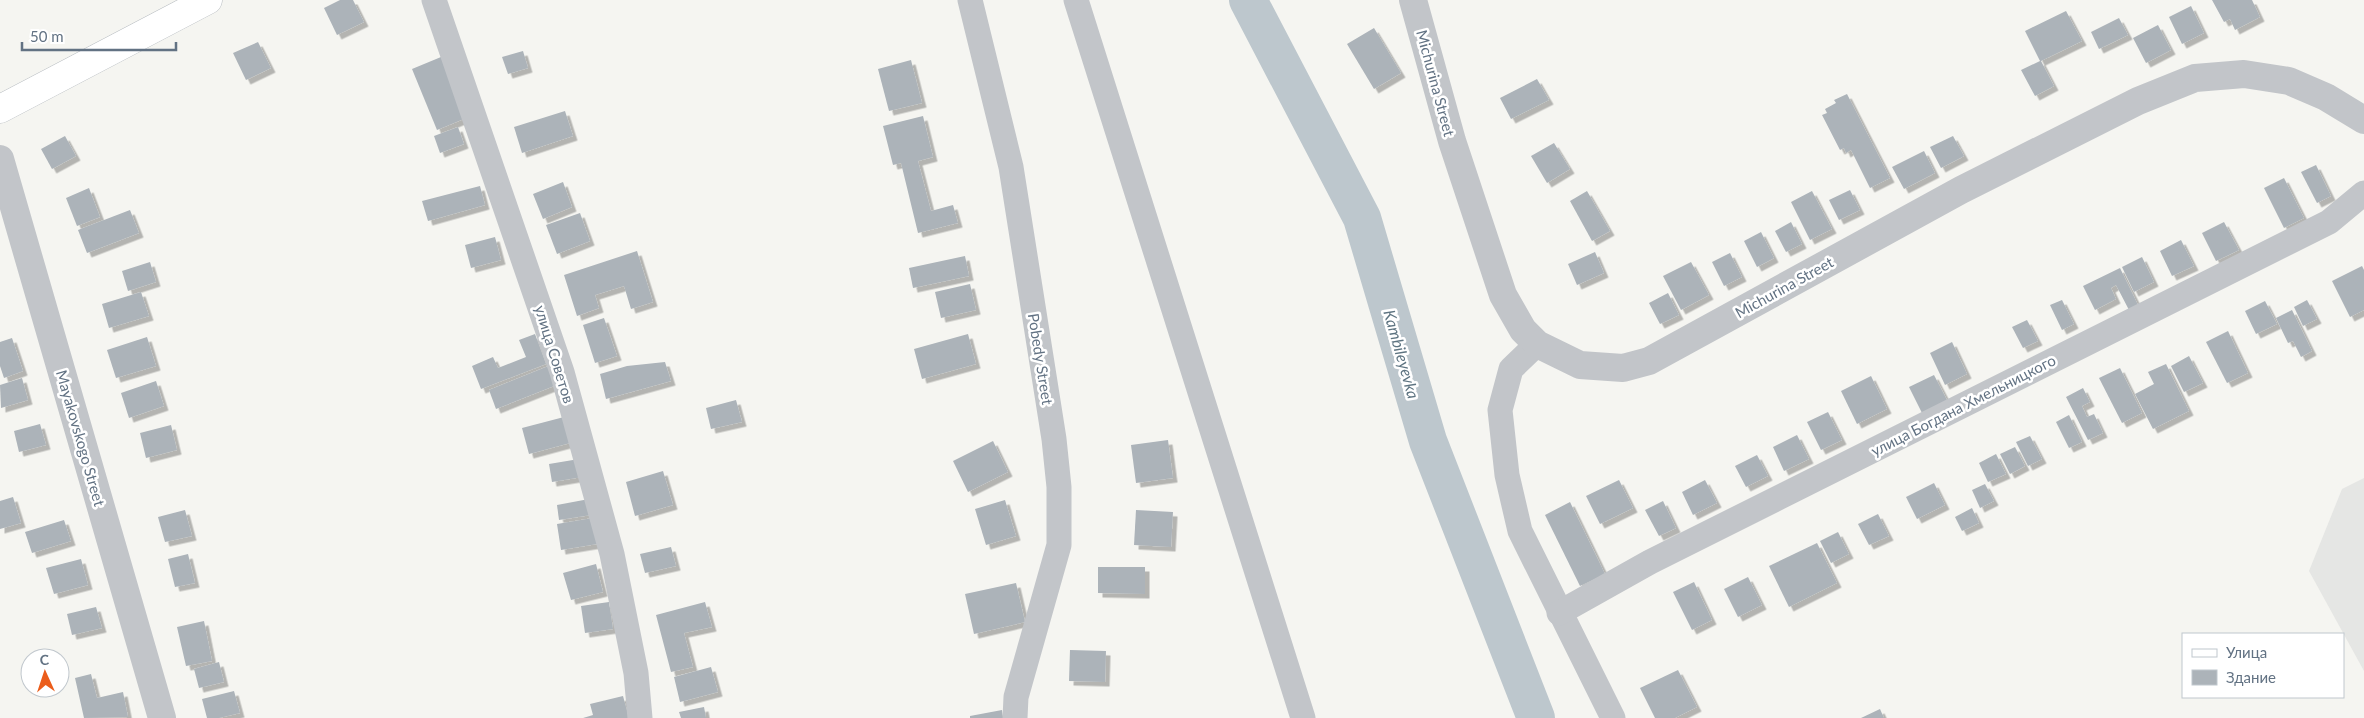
<svg xmlns="http://www.w3.org/2000/svg" width="2364" height="718" viewBox="0 0 2364 718" font-family="Lato,sans-serif">
  <defs>
    <filter id="shadow"><feDropShadow dx="4.5" dy="4.5" stdDeviation="0" flood-color="#0004"/></filter>
  </defs>
  <rect width="100%" height="100%" fill="#f5f5f1"/>
  <path fill="#e5e6e4" d="M 2364,478 L 2364,671 L 2309,571 L 2342,489 Z"/>
  <g fill="none" stroke-linecap="round" stroke-linejoin="round">
    <path stroke="#bdc7cd" stroke-width="38" d="M 1248,0 L 1362,218 L 1428,441 L 1536,718"/>
  </g>
  <g fill="#acb3b9" filter="url(#shadow)">
    <path d="M 340,0 L 353,0 L 364,22 L 337,35 L 324,8 Z"/>
    <path d="M 2212,0 L 2252,0 L 2260,17 L 2235,30 L 2230,19 L 2224,22 Z"/>
    <path d="M 2191,6 L 2204,33 L 2182,44 L 2169,17 Z"/>
    <path d="M 2066,11 L 2082,41 L 2041,61 L 2054,86 L 2035,96 L 2021,70 L 2040,61 L 2025,31 Z"/>
    <path d="M 2119,18 L 2128,35 L 2099,49 L 2091,32 Z"/>
    <path d="M 2158,25 L 2171,50 L 2146,63 L 2133,38 Z"/>
    <path d="M 1374,28 L 1401,73 L 1374,89 L 1347,44 Z"/>
    <path d="M 258,42 L 271,68 L 246,80 L 233,53 Z"/>
    <path d="M 523,51 L 528,68 L 508,74 L 502,57 Z"/>
    <path d="M 441,57 L 466,118 L 437,130 L 412,69 Z"/>
    <path d="M 911,60 L 922,103 L 889,111 L 878,69 Z"/>
    <path d="M 1537,79 L 1549,100 L 1511,119 L 1500,98 Z"/>
    <path d="M 1847,94 L 1890,178 L 1870,188 L 1851,150 L 1846,153 L 1844,148 L 1840,150 L 1822,115 L 1827,113 L 1825,109 L 1836,103 L 1834,100 Z"/>
    <path d="M 565,111 L 573,136 L 522,153 L 514,127 Z"/>
    <path d="M 923,116 L 933,157 L 918,161 L 931,211 L 953,205 L 958,223 L 918,233 L 901,163 L 893,165 L 883,126 Z"/>
    <path d="M 458,127 L 464,144 L 440,153 L 434,136 Z"/>
    <path d="M 65,136 L 76,156 L 52,169 L 41,149 Z"/>
    <path d="M 1953,136 L 1964,156 L 1941,168 L 1930,147 Z"/>
    <path d="M 1554,143 L 1570,169 L 1547,183 L 1531,156 Z"/>
    <path d="M 1924,151 L 1935,173 L 1904,189 L 1892,167 Z"/>
    <path d="M 2316,165 L 2331,196 L 2317,203 L 2301,172 Z"/>
    <path d="M 2284,178 L 2304,218 L 2284,228 L 2264,188 Z"/>
    <path d="M 563,182 L 572,207 L 543,219 L 533,194 Z"/>
    <path d="M 480,186 L 485,205 L 428,221 L 422,201 Z"/>
    <path d="M 89,188 L 100,217 L 77,226 L 66,198 Z"/>
    <path d="M 1850,190 L 1860,210 L 1839,220 L 1829,200 Z"/>
    <path d="M 1587,191 L 1610,231 L 1592,241 L 1570,201 Z"/>
    <path d="M 1812,191 L 1832,229 L 1810,240 L 1791,202 Z"/>
    <path d="M 130,210 L 139,233 L 87,253 L 78,230 Z"/>
    <path d="M 580,213 L 590,241 L 557,254 L 546,225 Z"/>
    <path d="M 1791,222 L 1802,244 L 1786,252 L 1775,231 Z"/>
    <path d="M 2224,222 L 2239,250 L 2216,261 L 2202,233 Z"/>
    <path d="M 1761,232 L 1774,258 L 1757,267 L 1744,241 Z"/>
    <path d="M 495,237 L 501,260 L 471,268 L 465,245 Z"/>
    <path d="M 2181,240 L 2194,266 L 2172,276 L 2160,251 Z"/>
    <path d="M 637,251 L 653,302 L 631,309 L 624,286 L 595,295 L 599,308 L 577,316 L 564,275 Z"/>
    <path d="M 1595,252 L 1604,273 L 1577,285 L 1568,264 Z"/>
    <path d="M 1730,253 L 1742,277 L 1724,286 L 1712,262 Z"/>
    <path d="M 965,256 L 969,276 L 913,288 L 909,268 Z"/>
    <path d="M 2142,257 L 2154,282 L 2134,292 L 2122,267 Z"/>
    <path d="M 150,262 L 156,282 L 128,291 L 122,271 Z"/>
    <path d="M 1691,262 L 1709,295 L 1681,310 L 1663,276 Z"/>
    <path d="M 2362,266 L 2364,270 L 2364,310 L 2350,317 L 2332,281 Z"/>
    <path d="M 2120,268 L 2138,305 L 2129,310 L 2116,285 L 2111,288 L 2116,299 L 2095,310 L 2083,286 Z"/>
    <path d="M 970,284 L 976,310 L 941,318 L 935,292 Z"/>
    <path d="M 141,292 L 149,316 L 109,328 L 102,304 Z"/>
    <path d="M 1668,293 L 1679,315 L 1660,324 L 1649,303 Z"/>
    <path d="M 2062,300 L 2074,324 L 2062,330 L 2050,305 Z"/>
    <path d="M 2307,300 L 2317,319 L 2303,326 L 2294,307 Z"/>
    <path d="M 2265,301 L 2277,324 L 2256,334 L 2245,311 Z"/>
    <path d="M 2292,310 L 2312,351 L 2301,357 L 2293,341 L 2288,343 L 2276,318 Z"/>
    <path d="M 604,318 L 617,356 L 595,363 L 583,325 Z"/>
    <path d="M 2027,320 L 2038,341 L 2023,348 L 2012,327 Z"/>
    <path d="M 2228,331 L 2248,373 L 2227,383 L 2206,342 Z"/>
    <path d="M 535,334 L 546,364 L 481,389 L 472,366 L 493,357 L 498,368 L 526,357 L 519,340 Z"/>
    <path d="M 968,334 L 976,364 L 922,379 L 914,349 Z"/>
    <path d="M 147,337 L 156,366 L 116,378 L 107,350 Z"/>
    <path d="M 12,338 L 23,371 L 4,378 L 0,366 L 0,342 Z"/>
    <path d="M 1952,342 L 1967,374 L 1945,385 L 1930,353 Z"/>
    <path d="M 2189,356 L 2203,383 L 2184,392 L 2171,366 Z"/>
    <path d="M 665,362 L 671,381 L 606,399 L 600,374 L 627,366 Z"/>
    <path d="M 2166,364 L 2189,411 L 2153,429 L 2135,394 L 2154,384 L 2148,372 Z"/>
    <path d="M 551,365 L 559,384 L 496,409 L 489,390 Z"/>
    <path d="M 2120,368 L 2142,413 L 2122,423 L 2099,378 Z"/>
    <path d="M 1934,375 L 1949,404 L 1924,417 L 1909,387 Z"/>
    <path d="M 1871,376 L 1887,409 L 1857,424 L 1841,391 Z"/>
    <path d="M 22,378 L 28,400 L 1,408 L 0,385 Z"/>
    <path d="M 156,381 L 164,406 L 129,418 L 121,393 Z"/>
    <path d="M 2083,388 L 2090,402 L 2082,406 L 2087,417 L 2094,414 L 2103,433 L 2088,440 L 2066,397 Z"/>
    <path d="M 736,400 L 742,422 L 711,429 L 706,408 Z"/>
    <path d="M 1828,412 L 1842,440 L 1821,450 L 1807,422 Z"/>
    <path d="M 2069,415 L 2082,442 L 2069,448 L 2056,422 Z"/>
    <path d="M 564,417 L 570,443 L 529,454 L 522,428 Z"/>
    <path d="M 40,424 L 46,445 L 19,452 L 14,431 Z"/>
    <path d="M 171,425 L 177,450 L 146,458 L 140,433 Z"/>
    <path d="M 1797,435 L 1809,459 L 1784,471 L 1773,447 Z"/>
    <path d="M 2030,436 L 2042,459 L 2028,466 L 2016,442 Z"/>
    <path d="M 1168,440 L 1173,478 L 1136,483 L 1131,445 Z"/>
    <path d="M 993,441 L 1008,472 L 968,492 L 953,461 Z"/>
    <path d="M 2015,447 L 2025,466 L 2010,474 L 2000,454 Z"/>
    <path d="M 1996,454 L 2006,474 L 1988,482 L 1979,463 Z"/>
    <path d="M 1757,455 L 1768,476 L 1746,487 L 1735,466 Z"/>
    <path d="M 579,459 L 582,477 L 552,482 L 549,464 Z"/>
    <path d="M 663,471 L 673,505 L 635,516 L 626,482 Z"/>
    <path d="M 1619,480 L 1633,508 L 1600,524 L 1586,496 Z"/>
    <path d="M 1705,480 L 1717,503 L 1693,515 L 1682,492 Z"/>
    <path d="M 1934,483 L 1945,505 L 1917,519 L 1906,497 Z"/>
    <path d="M 1985,484 L 1994,501 L 1980,508 L 1972,490 Z"/>
    <path d="M 13,497 L 21,523 L 0,529 L 0,501 Z"/>
    <path d="M 589,499 L 591,515 L 559,520 L 557,505 Z"/>
    <path d="M 1005,500 L 1016,536 L 986,545 L 975,509 Z"/>
    <path d="M 1663,501 L 1676,528 L 1659,536 L 1645,510 Z"/>
    <path d="M 1570,502 L 1605,574 L 1580,586 L 1545,515 Z"/>
    <path d="M 1972,508 L 1979,523 L 1962,531 L 1955,517 Z"/>
    <path d="M 185,510 L 192,536 L 165,542 L 158,517 Z"/>
    <path d="M 1136,510 L 1173,512 L 1171,547 L 1134,545 Z"/>
    <path d="M 1878,514 L 1889,536 L 1869,545 L 1858,524 Z"/>
    <path d="M 593,518 L 597,544 L 561,550 L 557,524 Z"/>
    <path d="M 64,520 L 71,541 L 32,553 L 25,532 Z"/>
    <path d="M 1838,532 L 1849,554 L 1831,563 L 1820,541 Z"/>
    <path d="M 1817,543 L 1837,583 L 1789,607 L 1769,566 Z"/>
    <path d="M 671,547 L 676,566 L 645,573 L 640,554 Z"/>
    <path d="M 188,554 L 195,583 L 175,587 L 168,559 Z"/>
    <path d="M 81,559 L 88,585 L 54,594 L 46,568 Z"/>
    <path d="M 596,564 L 603,592 L 571,600 L 563,573 Z"/>
    <path d="M 1098,567 L 1145,567 L 1145,594 L 1098,593 Z"/>
    <path d="M 1748,577 L 1762,605 L 1738,617 L 1724,589 Z"/>
    <path d="M 1694,582 L 1712,620 L 1692,630 L 1673,592 Z"/>
    <path d="M 1016,583 L 1025,622 L 974,634 L 965,594 Z"/>
    <path d="M 609,602 L 613,629 L 585,633 L 581,606 Z"/>
    <path d="M 705,602 L 712,627 L 684,633 L 693,667 L 671,672 L 656,615 Z"/>
    <path d="M 96,607 L 102,628 L 72,635 L 67,614 Z"/>
    <path d="M 204,621 L 212,661 L 186,666 L 177,627 Z"/>
    <path d="M 1070,650 L 1106,651 L 1105,682 L 1069,681 Z"/>
    <path d="M 219,662 L 224,682 L 199,688 L 194,669 Z"/>
    <path d="M 711,667 L 718,692 L 680,702 L 674,677 Z"/>
    <path d="M 1678,670 L 1697,707 L 1675,718 L 1655,718 L 1640,688 Z"/>
    <path d="M 91,674 L 97,698 L 123,692 L 128,717 L 84,718 L 75,678 Z"/>
    <path d="M 234,691 L 240,713 L 219,718 L 207,718 L 202,699 Z"/>
    <path d="M 623,696 L 629,718 L 583,718 L 593,715 L 590,704 Z"/>
    <path d="M 704,707 L 706,718 L 681,718 L 679,712 Z"/>
    <path d="M 1880,709 L 1884,718 L 1861,718 Z"/>
    <path d="M 1002,710 L 1003,718 L 970,718 L 970,716 Z"/>
  </g>
  <g fill="none" stroke-linecap="round" stroke-linejoin="round">
    <g stroke="#b4b9be" stroke-width="29">
      <path id="secondary" d="M 0,109 L 208,0"/>
    </g>
    <g stroke="#c2c5c9" stroke-width="25">
      <path d="M 434,0 L 562,372 L 612,554 L 636,673 L 640,718"/>
      <path d="M 970,0 L 1011,167 L 1054,439 L 1059,487 L 1059,545 L 1016,697 L 1015,718"/>
      <path d="M 1076,0 L 1303,718"/>
      <path d="M 1537,344 L 1511,369 L 1500,410 L 1507,475 L 1520,531 L 1613,718"/>
      <path d="M 1559,613 L 1650,562 L 2329,222 L 2364,193"/>
    </g>
    <g stroke="#c2c5c9" stroke-width="28">
      <path d="M 1413,0 L 1452,141 L 1503,295 L 1523,330 L 1537,344 L 1580,365 L 1623,368 L 1649,361 L 1961,190 L 2138,101 L 2195,78 L 2244,74 L 2289,81 L 2326,97 L 2364,120"/>
      <path d="M 0,159 L 162,718"/>
    </g>
    <use href="#secondary" stroke="#fff" stroke-width="28"/>
  </g>
  <g text-anchor="middle" dominant-baseline="central" stroke-width="5" stroke-linejoin="round" paint-order="stroke">
    <g font-size="15" fill="#627283" stroke="#fff">
      <text transform="translate(1436 83) rotate(75)">Michurina Street</text>
      <text transform="translate(1784 287) rotate(-29)">Michurina Street</text>
      <text transform="translate(555 354) rotate(73)">улица Советов</text>
      <text transform="translate(1041 359) rotate(81)">Pobedy Street</text>
      <text transform="translate(1963 405) rotate(-27)">улица Богдана Хмельницкого</text>
      <text transform="translate(81 438) rotate(74)">Mayakovskogo Street</text>
    </g>
    <g font-size="16" font-style="italic" fill="#5e7481" stroke="#fff">
      <text transform="translate(1402 354) rotate(74)">Kambileyevka</text>
    </g>
  </g>
  <rect x="2182" y="633" width="162" height="65" fill="#ffffff" stroke="#c0c7cd"/>
  <rect x="2192" y="649" width="25" height="8" fill="#ffffff" stroke="#c0c7cd"/>
  <text x="2226" y="658" font-size="15" fill="#627283">Улица</text>
  <rect x="2192" y="670" width="25" height="15" fill="#acb3b9" stroke="#c0c7cd"/>
  <text x="2226" y="683" font-size="15" fill="#627283">Здание</text>
  <g transform="translate(45 673) rotate(357)"><circle r="24" fill="#ffffff" stroke="#c0c7cd"/>
  <path d="M0-4L9 19L0 12L-9 19Z" fill="#eb5d1b"/>
  <text y="-8" font-size="14" font-weight="bold" text-anchor="middle" fill="#627283">С</text>
  </g>
  <path d="M22 42v8h154v-8" fill="none" stroke="#627283" stroke-width="2.5"/>
  <text x="30" y="42" font-size="15" fill="#627283" stroke="#ffffff" stroke-width="4" paint-order="stroke">50 m</text>
</svg>
